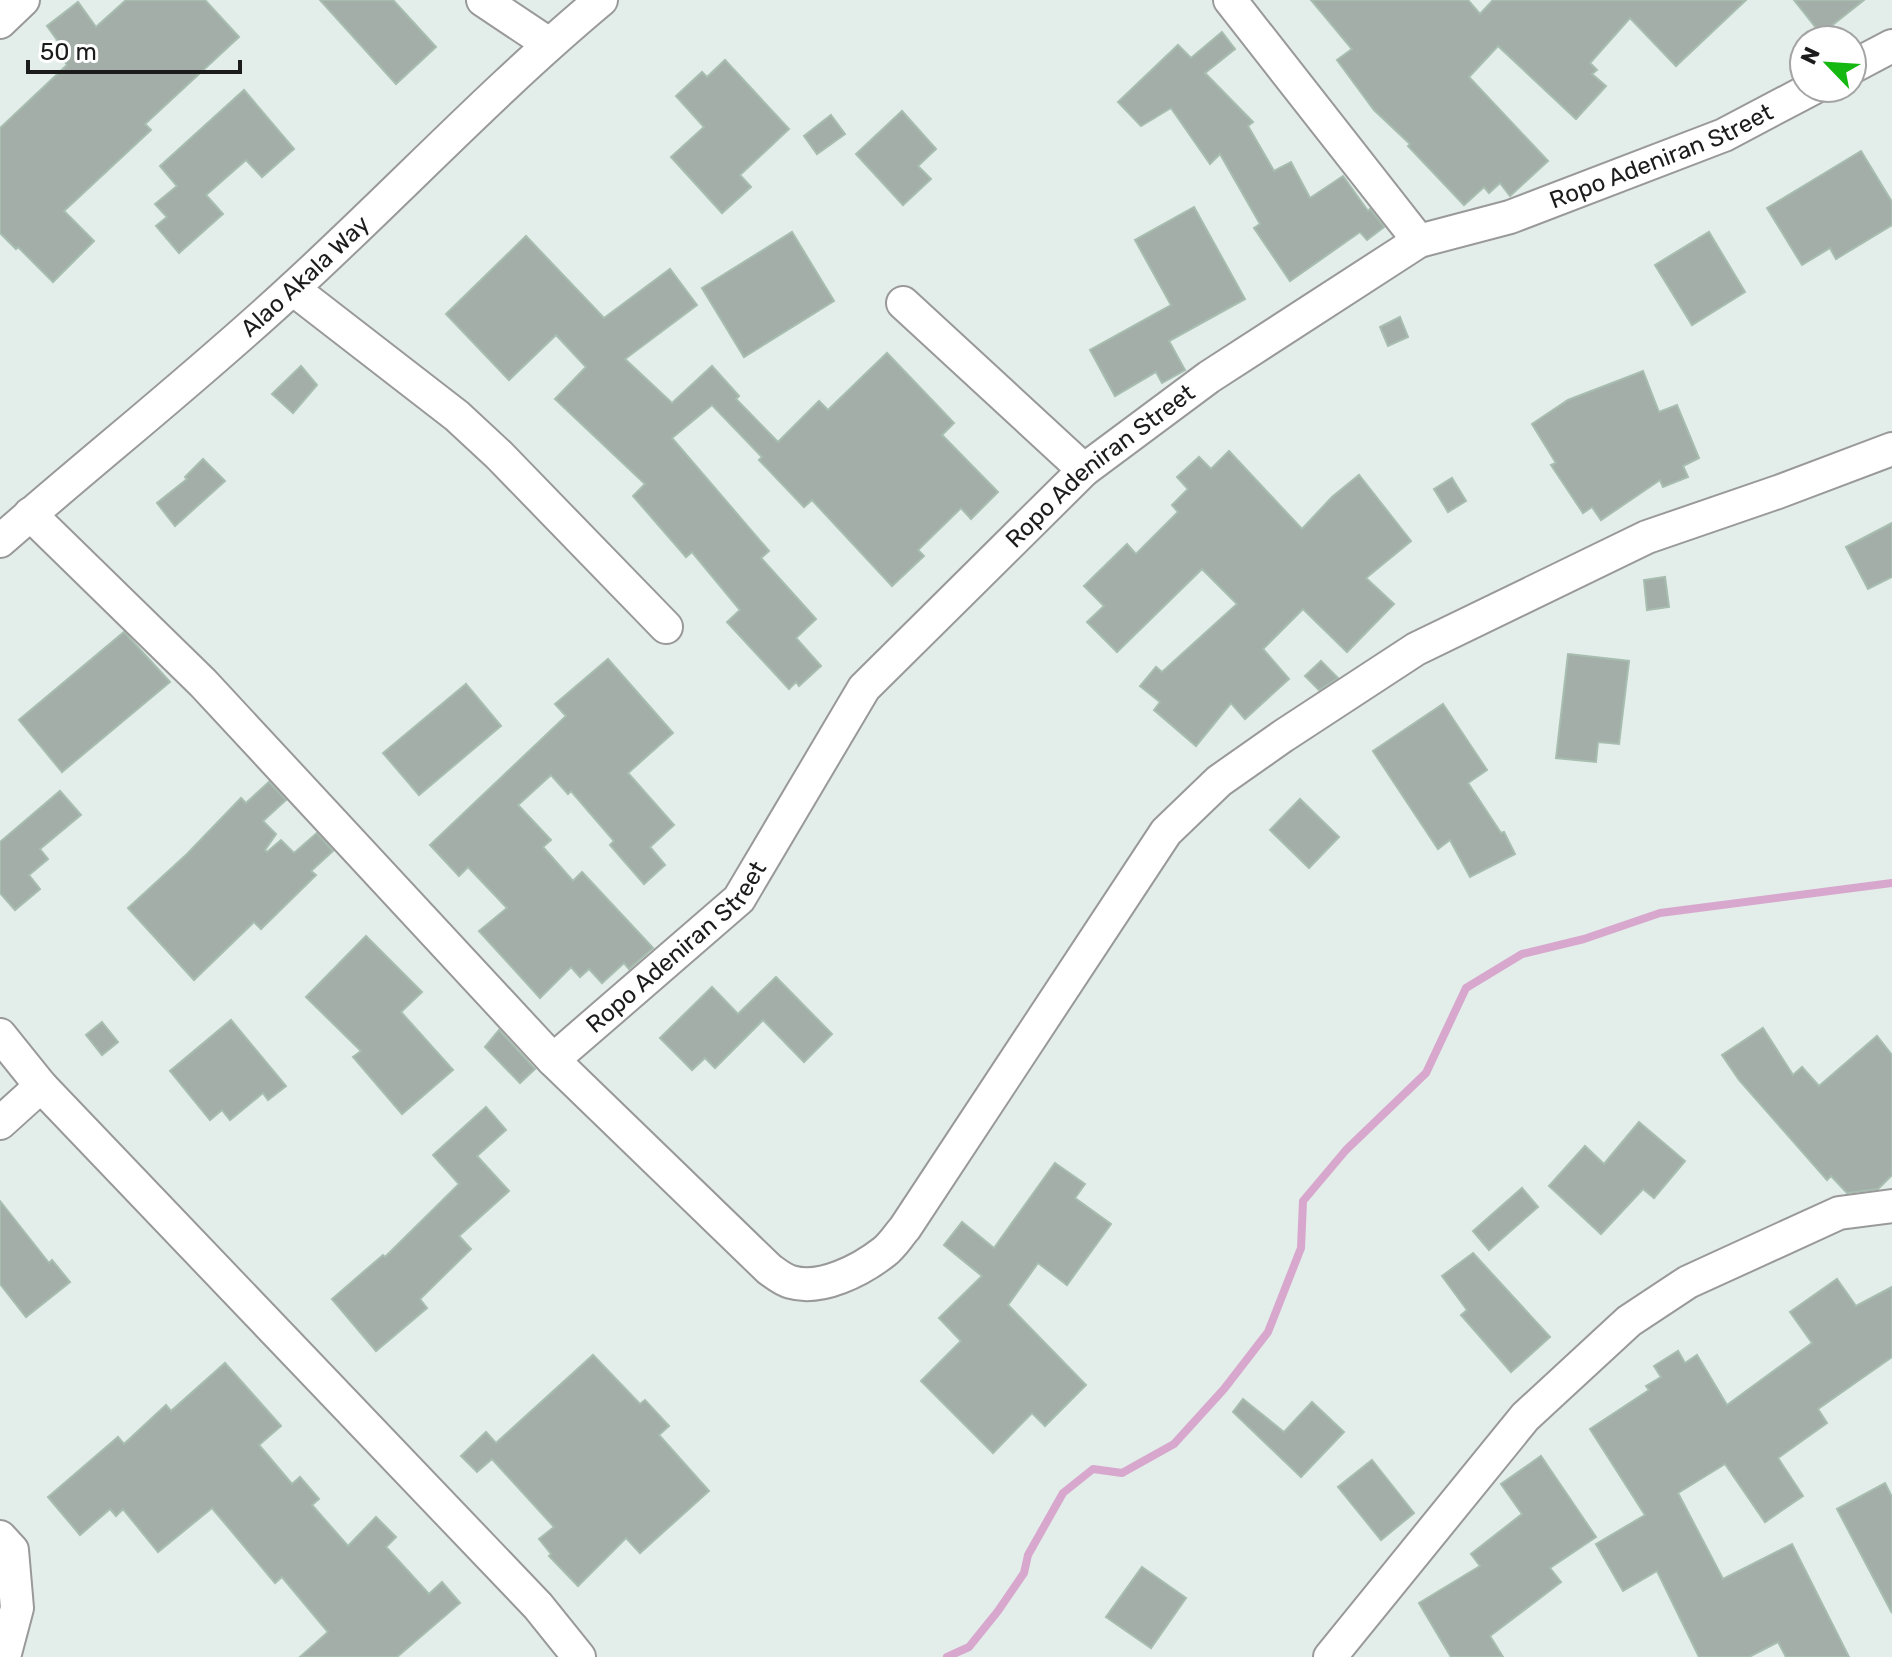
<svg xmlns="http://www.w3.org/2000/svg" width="1892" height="1657" viewBox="0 0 1892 1657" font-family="Rubik,sans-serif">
  <rect width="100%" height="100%" fill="#e3ede9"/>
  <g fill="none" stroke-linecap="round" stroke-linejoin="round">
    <path stroke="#d7a7cd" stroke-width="8" d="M 947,1657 L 969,1647 L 998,1611 L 1024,1573 L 1028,1555 L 1063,1493 L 1093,1469 L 1122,1473 L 1174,1444 L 1224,1389 L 1268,1332 L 1301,1248 L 1303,1201 L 1346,1150 L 1426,1073 L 1466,988 L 1522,954 L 1584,939 L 1660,913 L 1892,883"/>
  </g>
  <g fill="#a2aea7" stroke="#a7bdb0" stroke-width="2">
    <path d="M 126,0 L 205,0 L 239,37 L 145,124 L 151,130 L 64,211 L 94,241 L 53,282 L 18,247 L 16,249 L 0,233 L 0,128 L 67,65 L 65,62 L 70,58 L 47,26 L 78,2 L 96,27 Z"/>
    <path d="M 320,0 L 393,0 L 436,47 L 396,84 Z"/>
    <path d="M 1311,0 L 1468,0 L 1480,14 L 1493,0 L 1746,0 L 1676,66 L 1630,18 L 1590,63 L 1597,70 L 1592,74 L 1606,86 L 1576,119 L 1498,46 L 1469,77 L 1548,161 L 1510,196 L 1500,183 L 1489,193 L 1484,187 L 1464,205 L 1408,146 L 1410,144 L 1374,110 L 1337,60 L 1352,49 Z"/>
    <path d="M 1794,0 L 1864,0 L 1821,34 Z"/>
    <path d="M 1222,32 L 1235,49 L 1205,73 L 1253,122 L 1248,126 L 1274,171 L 1291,162 L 1310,198 L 1343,176 L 1368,211 L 1370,209 L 1384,227 L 1367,240 L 1360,232 L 1290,281 L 1254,228 L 1260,224 L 1220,154 L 1210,164 L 1171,108 L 1141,126 L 1118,102 L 1178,45 L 1191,58 Z"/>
    <path d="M 725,60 L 789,129 L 740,175 L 751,187 L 722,213 L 671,157 L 704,127 L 676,96 L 702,72 L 707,77 Z"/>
    <path d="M 244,90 L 294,149 L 262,177 L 246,160 L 206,195 L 223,214 L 179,253 L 156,226 L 167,217 L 155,204 L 177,186 L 160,166 Z"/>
    <path d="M 902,111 L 936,149 L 918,166 L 931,179 L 903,205 L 856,154 Z"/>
    <path d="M 831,115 L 845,134 L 817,154 L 804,136 Z"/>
    <path d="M 1861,151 L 1892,202 L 1892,225 L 1836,259 L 1830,248 L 1802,265 L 1767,208 Z"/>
    <path d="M 1194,207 L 1245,299 L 1169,341 L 1185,370 L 1162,383 L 1156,372 L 1115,396 L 1090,350 L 1171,305 L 1135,240 Z"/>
    <path d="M 792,232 L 834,301 L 744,357 L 702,288 Z"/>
    <path d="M 1709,232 L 1745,292 L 1692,325 L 1655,265 Z"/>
    <path d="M 526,236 L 604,318 L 670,269 L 697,305 L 625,359 L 672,403 L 712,366 L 739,396 L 736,399 L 778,442 L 819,401 L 828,410 L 887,353 L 954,423 L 942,435 L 998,492 L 971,519 L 961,508 L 918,550 L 924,556 L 892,586 L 812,500 L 804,507 L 759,460 L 762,457 L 712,405 L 672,438 L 769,551 L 761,558 L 816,619 L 796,638 L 821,666 L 799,686 L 796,682 L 789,689 L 727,622 L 740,610 L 692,552 L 686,557 L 633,496 L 645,484 L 555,399 L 586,367 L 556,335 L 509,380 L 446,314 Z"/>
    <path d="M 1400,317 L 1408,337 L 1388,346 L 1380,327 Z"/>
    <path d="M 301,366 L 317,385 L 293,413 L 272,394 Z"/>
    <path d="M 1643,371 L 1659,412 L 1677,405 L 1699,458 L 1683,466 L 1688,477 L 1663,487 L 1660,480 L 1601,520 L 1592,507 L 1583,513 L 1551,465 L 1556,463 L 1532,424 L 1568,400 Z"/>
    <path d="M 1229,451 L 1302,529 L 1332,497 L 1359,475 L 1411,541 L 1366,578 L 1394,604 L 1347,652 L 1303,609 L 1263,649 L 1289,679 L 1245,719 L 1231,703 L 1196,746 L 1154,710 L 1160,702 L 1140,686 L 1156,667 L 1162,672 L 1237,604 L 1202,569 L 1117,652 L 1087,622 L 1104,606 L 1084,586 L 1127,544 L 1136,554 L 1178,512 L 1172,505 L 1188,489 L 1177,477 L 1199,457 L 1211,469 Z"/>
    <path d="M 203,459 L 225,481 L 175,526 L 157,503 L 187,479 L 185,477 Z"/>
    <path d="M 1452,478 L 1466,501 L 1448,512 L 1434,489 Z"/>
    <path d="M 1892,523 L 1892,577 L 1868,589 L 1846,547 Z"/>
    <path d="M 1665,577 L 1669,607 L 1647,610 L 1644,580 Z"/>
    <path d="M 124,632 L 170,682 L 62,772 L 19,720 Z"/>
    <path d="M 1568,654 L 1629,661 L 1619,744 L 1598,742 L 1596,762 L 1556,758 Z"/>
    <path d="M 608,659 L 673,733 L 628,773 L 674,825 L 650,847 L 665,865 L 644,884 L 610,845 L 614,841 L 571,791 L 568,794 L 551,775 L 518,805 L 551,840 L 543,847 L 573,881 L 582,872 L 653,948 L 629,969 L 624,963 L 602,983 L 589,969 L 580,977 L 571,967 L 540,998 L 479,931 L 507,908 L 468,867 L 459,876 L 430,845 L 566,716 L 555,704 Z"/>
    <path d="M 1321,661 L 1338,678 L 1319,690 L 1305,676 Z"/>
    <path d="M 466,684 L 501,726 L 419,795 L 383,753 Z"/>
    <path d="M 1443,704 L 1487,770 L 1468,783 L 1501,833 L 1504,832 L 1515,854 L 1470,877 L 1450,840 L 1438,849 L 1373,751 Z"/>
    <path d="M 269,782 L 286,800 L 263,821 L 276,834 L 265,850 L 267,852 L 281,840 L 294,853 L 317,833 L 333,851 L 311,871 L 316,875 L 261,929 L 254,922 L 194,980 L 128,908 L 187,854 L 241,798 L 246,803 Z"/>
    <path d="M 60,791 L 81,815 L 40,849 L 48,859 L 29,875 L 40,889 L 15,910 L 0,893 L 0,842 Z"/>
    <path d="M 1300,799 L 1339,837 L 1309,868 L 1270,830 Z"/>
    <path d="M 366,936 L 422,992 L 401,1012 L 453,1070 L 402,1114 L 353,1057 L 361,1051 L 306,997 Z"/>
    <path d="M 776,977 L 832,1034 L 804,1062 L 763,1020 L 715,1068 L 705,1058 L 692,1070 L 660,1038 L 712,987 L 738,1014 Z"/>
    <path d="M 231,1020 L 286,1086 L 268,1100 L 263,1093 L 230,1120 L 222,1110 L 210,1120 L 170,1071 Z"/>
    <path d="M 102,1022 L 118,1042 L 102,1055 L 86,1035 Z"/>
    <path d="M 1763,1028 L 1793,1075 L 1802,1067 L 1819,1086 L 1877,1036 L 1892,1055 L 1892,1175 L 1878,1189 L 1847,1193 L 1831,1176 L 1827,1180 L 1739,1080 L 1722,1055 Z"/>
    <path d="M 499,1030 L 535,1069 L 520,1083 L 485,1047 Z"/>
    <path d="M 486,1107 L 506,1130 L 477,1156 L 509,1191 L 459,1236 L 471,1249 L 420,1299 L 427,1308 L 376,1351 L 332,1299 L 383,1255 L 385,1257 L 459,1184 L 433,1155 Z"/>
    <path d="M 1639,1122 L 1685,1161 L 1654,1198 L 1643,1189 L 1601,1234 L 1549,1186 L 1585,1146 L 1604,1164 Z"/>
    <path d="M 1055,1163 L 1085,1184 L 1075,1198 L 1111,1224 L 1067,1285 L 1038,1263 L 1008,1305 L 1086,1385 L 1045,1426 L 1032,1413 L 993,1453 L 921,1381 L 961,1341 L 939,1318 L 982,1276 L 944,1245 L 962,1222 L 994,1248 Z"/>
    <path d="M 1522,1188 L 1538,1207 L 1489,1250 L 1473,1231 Z"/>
    <path d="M 0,1201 L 49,1263 L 52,1260 L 70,1282 L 26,1317 L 0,1284 Z"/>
    <path d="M 1473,1253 L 1550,1337 L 1511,1372 L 1461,1315 L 1467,1310 L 1442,1276 Z"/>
    <path d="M 1837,1279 L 1856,1306 L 1892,1287 L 1892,1357 L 1818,1409 L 1827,1423 L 1778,1458 L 1803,1496 L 1765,1522 L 1725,1464 L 1678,1493 L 1723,1579 L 1792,1544 L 1849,1657 L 1786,1657 L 1778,1642 L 1749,1657 L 1699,1657 L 1657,1571 L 1623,1591 L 1596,1544 L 1645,1515 L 1590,1429 L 1649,1390 L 1646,1386 L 1661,1377 L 1654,1366 L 1678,1351 L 1685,1363 L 1697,1355 L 1727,1405 L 1812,1343 L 1790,1312 Z"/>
    <path d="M 593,1355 L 640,1404 L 645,1400 L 669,1426 L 659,1435 L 709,1491 L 640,1553 L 626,1538 L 578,1586 L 549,1556 L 551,1554 L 539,1539 L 554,1527 L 492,1459 L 477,1472 L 461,1456 L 486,1432 L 496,1443 Z"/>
    <path d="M 225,1363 L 281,1426 L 259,1445 L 292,1484 L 300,1477 L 319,1499 L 312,1505 L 348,1546 L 376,1517 L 396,1537 L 386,1547 L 429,1594 L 442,1582 L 460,1603 L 397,1657 L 300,1657 L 328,1632 L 282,1577 L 275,1583 L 212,1508 L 158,1552 L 123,1509 L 116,1516 L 110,1509 L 80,1535 L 48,1497 L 118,1437 L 124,1444 L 166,1405 L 171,1411 Z"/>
    <path d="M 1243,1399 L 1284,1432 L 1312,1402 L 1344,1432 L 1301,1477 L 1233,1412 Z"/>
    <path d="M 1541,1456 L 1596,1537 L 1550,1568 L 1561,1582 L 1490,1636 L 1503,1657 L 1451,1657 L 1419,1603 L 1480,1566 L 1471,1554 L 1522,1514 L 1501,1484 Z"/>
    <path d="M 1372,1460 L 1414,1513 L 1381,1540 L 1338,1487 Z"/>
    <path d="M 1885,1483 L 1892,1497 L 1892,1613 L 1837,1509 Z"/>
    <path d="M 1142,1567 L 1186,1598 L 1151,1648 L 1106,1617 Z"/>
  </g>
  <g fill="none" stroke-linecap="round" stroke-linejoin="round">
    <g stroke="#999" stroke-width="36">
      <g id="minor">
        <path d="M 483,0 L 549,44"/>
        <path d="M 1230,0 L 1419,241"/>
        <path d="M 0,22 L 23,0"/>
        <path d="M 1852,67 L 1892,46"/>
        <path d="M 293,289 L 457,416 L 499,455 L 666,627"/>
        <path d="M 903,303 L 1084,470"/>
        <path d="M 30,514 L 203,683 L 553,1060 L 769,1269 C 776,1274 783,1280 791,1282 C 821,1291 861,1270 884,1252 C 892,1246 898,1236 905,1228 L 1166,832 L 1219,781 L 1283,736 L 1416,649 L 1647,537 L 1778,492 L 1892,449"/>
        <path id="s1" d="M 0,541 C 96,457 196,378 290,291 C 395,195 492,91 601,0"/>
        <path d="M 0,1035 L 41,1086 L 538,1606 L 579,1657"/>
        <path id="s2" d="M 553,1060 L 739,899 L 864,688 L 1084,470 L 1209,377 L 1419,241 L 1510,217 L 1724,135 L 1813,88"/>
        <path d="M 0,1123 L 41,1086"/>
        <path d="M 0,1537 L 12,1550 L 17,1608 L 4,1657"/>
        <path d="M 1330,1657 L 1525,1417 L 1629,1321 L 1688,1282 L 1839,1213 L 1892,1206"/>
      </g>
    </g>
    <use href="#minor" stroke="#fff" stroke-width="32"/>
  </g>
  <g text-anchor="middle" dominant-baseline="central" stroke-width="7" stroke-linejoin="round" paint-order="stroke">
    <g font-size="24" fill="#1c1c1c" stroke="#fff">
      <text stroke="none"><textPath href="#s2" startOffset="1464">Ropo Adeniran Street</textPath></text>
      <text stroke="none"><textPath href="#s1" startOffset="404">Alao Akala Way</textPath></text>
      <text stroke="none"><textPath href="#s2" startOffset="816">Ropo Adeniran Street</textPath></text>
      <text stroke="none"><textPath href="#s2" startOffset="168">Ropo Adeniran Street</textPath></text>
    </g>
  </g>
  <g transform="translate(1828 64) rotate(295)"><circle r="38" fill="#ffffff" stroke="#a4a4a4" stroke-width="2"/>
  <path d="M0-6L14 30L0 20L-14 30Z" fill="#14b811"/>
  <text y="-12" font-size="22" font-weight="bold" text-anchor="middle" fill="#1c1c1c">N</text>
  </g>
  <path d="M28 60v12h212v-12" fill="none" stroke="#1c1c1c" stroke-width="4"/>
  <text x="40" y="60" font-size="24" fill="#1c1c1c" stroke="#ffffff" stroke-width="6" paint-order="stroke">50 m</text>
</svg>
